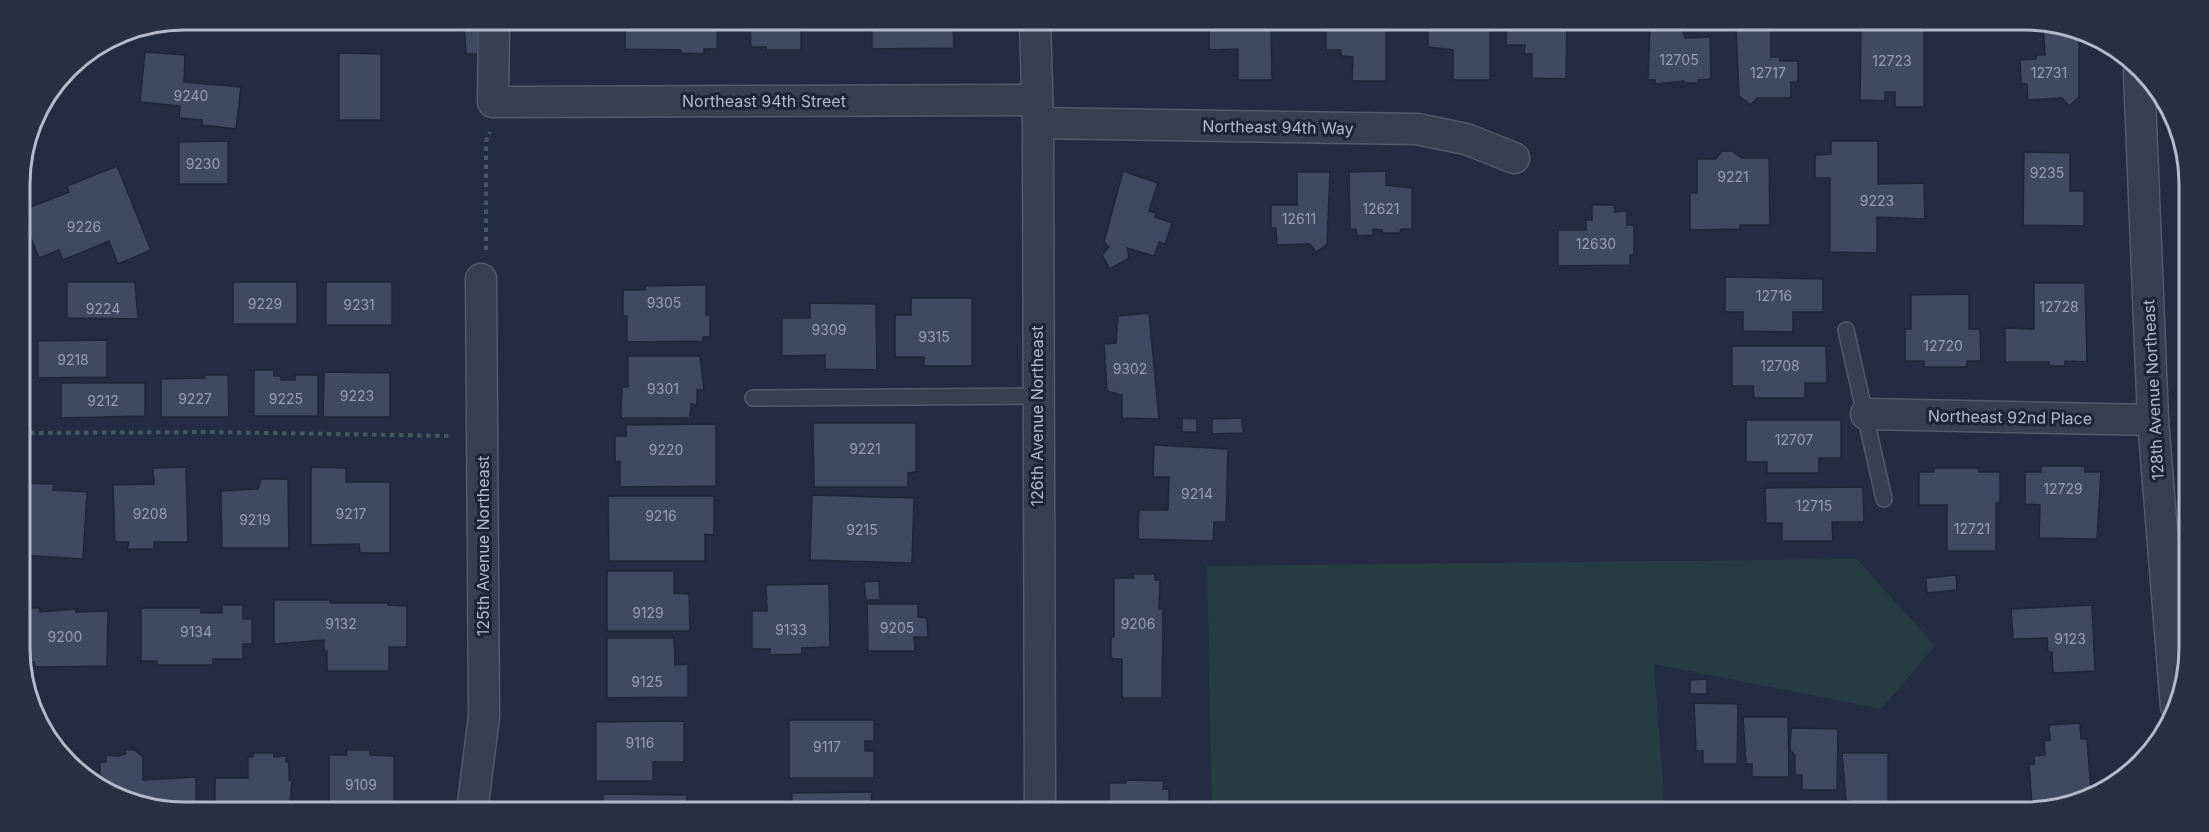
<svg xmlns="http://www.w3.org/2000/svg" width="2209" height="832" viewBox="0 0 2209 832" font-family="Inter,sans-serif">
  <rect width="100%" height="100%" fill="#232c42"/>
  <path fill="#253c43" d="M 1857,559 L 1935,646 L 1881,709 L 1654,664 L 1665,812 L 1212,812 L 1207,566 Z"/>
  <g fill="#3f4962" stroke="#1f2639" stroke-width="1.5">
    <path d="M 625,20 L 718,20 L 717,49 L 704,49 L 704,54 L 681,53 L 681,50 L 625,49 Z"/>
    <path d="M 750,20 L 844,20 L 829,21 L 829,24 L 801,24 L 801,50 L 766,50 L 766,47 L 751,47 Z"/>
    <path d="M 872,20 L 953,20 L 954,48 L 872,49 Z"/>
    <path d="M 1217,20 L 1271,20 L 1272,80 L 1238,80 L 1238,49 L 1209,50 L 1209,24 L 1217,24 Z"/>
    <path d="M 1332,20 L 1386,20 L 1386,81 L 1352,81 L 1353,57 L 1341,56 L 1341,50 L 1326,50 L 1326,25 L 1332,25 Z"/>
    <path d="M 1434,20 L 1490,20 L 1490,80 L 1453,80 L 1453,50 L 1428,47 L 1428,24 L 1434,24 Z"/>
    <path d="M 1507,20 L 1567,20 L 1566,79 L 1532,78 L 1532,54 L 1524,54 L 1525,45 L 1506,45 Z"/>
    <path d="M 1861,22 L 1896,22 L 1896,28 L 1924,28 L 1924,107 L 1895,107 L 1895,92 L 1885,92 L 1885,101 L 1860,100 Z"/>
    <path d="M 464,24 L 478,24 L 478,54 L 466,54 Z"/>
    <path d="M 1650,24 L 1680,24 L 1685,38 L 1710,37 L 1711,79 L 1698,80 L 1698,83 L 1684,83 L 1684,81 L 1656,84 L 1655,80 L 1648,80 Z"/>
    <path d="M 2043,25 L 2079,29 L 2079,97 L 2069,106 L 2062,98 L 2028,100 L 2027,84 L 2021,84 L 2020,60 L 2036,59 L 2036,55 L 2045,55 Z"/>
    <path d="M 1736,27 L 1771,27 L 1771,57 L 1780,57 L 1780,61 L 1798,61 L 1798,82 L 1791,82 L 1791,98 L 1757,98 L 1751,105 L 1739,96 Z"/>
    <path d="M 145,52 L 185,55 L 184,82 L 241,87 L 236,129 L 202,125 L 202,120 L 179,118 L 180,106 L 140,102 Z"/>
    <path d="M 339,53 L 381,54 L 381,120 L 339,120 Z"/>
    <path d="M 228,141 L 228,184 L 179,184 L 179,142 Z"/>
    <path d="M 1831,141 L 1878,141 L 1878,184 L 1924,183 L 1925,219 L 1877,217 L 1877,253 L 1830,252 L 1830,178 L 1815,178 L 1815,155 L 1831,154 Z"/>
    <path d="M 1722,151 L 1732,151 L 1741,158 L 1769,158 L 1770,225 L 1740,225 L 1740,229 L 1690,230 L 1690,193 L 1697,193 L 1697,159 L 1716,159 Z"/>
    <path d="M 2024,152 L 2070,153 L 2070,191 L 2084,191 L 2084,226 L 2023,225 Z"/>
    <path d="M 117,166 L 151,250 L 118,264 L 109,241 L 63,260 L 59,250 L 39,258 L 20,211 L 69,192 L 67,186 Z"/>
    <path d="M 1123,171 L 1158,183 L 1149,211 L 1156,213 L 1155,217 L 1172,223 L 1165,244 L 1159,242 L 1154,256 L 1127,248 L 1129,258 L 1110,269 L 1102,255 L 1109,247 L 1104,242 Z"/>
    <path d="M 1386,171 L 1386,185 L 1412,188 L 1412,229 L 1401,229 L 1400,233 L 1383,233 L 1382,230 L 1373,229 L 1373,235 L 1357,236 L 1356,229 L 1350,229 L 1349,172 Z"/>
    <path d="M 1297,172 L 1330,172 L 1327,245 L 1316,252 L 1310,244 L 1277,245 L 1276,228 L 1271,228 L 1271,205 L 1297,205 Z"/>
    <path d="M 1592,205 L 1614,205 L 1615,212 L 1627,211 L 1627,225 L 1634,225 L 1634,255 L 1630,255 L 1630,265 L 1558,266 L 1558,230 L 1586,230 L 1586,220 L 1592,220 Z"/>
    <path d="M 1725,277 L 1823,279 L 1823,312 L 1793,312 L 1793,332 L 1743,331 L 1743,312 L 1725,312 Z"/>
    <path d="M 67,282 L 135,282 L 138,319 L 67,318 Z"/>
    <rect x="233" y="282" width="64" height="42"/>
    <rect x="326" y="282" width="66" height="43"/>
    <path d="M 2034,283 L 2085,283 L 2087,362 L 2065,361 L 2065,366 L 2049,366 L 2049,362 L 2005,362 L 2005,328 L 2034,329 Z"/>
    <path d="M 706,285 L 706,315 L 710,315 L 710,337 L 703,337 L 703,341 L 627,342 L 627,316 L 623,316 L 623,290 L 645,290 L 645,286 Z"/>
    <path d="M 1969,294 L 1969,329 L 1980,329 L 1981,361 L 1967,361 L 1967,367 L 1924,367 L 1924,361 L 1905,361 L 1905,329 L 1911,329 L 1911,295 Z"/>
    <path d="M 911,298 L 972,298 L 972,366 L 924,366 L 924,357 L 895,357 L 895,315 L 911,315 Z"/>
    <path d="M 810,303 L 876,304 L 877,370 L 825,369 L 825,355 L 782,356 L 782,318 L 810,318 Z"/>
    <path d="M 1149,313 L 1159,419 L 1122,418 L 1122,395 L 1107,391 L 1104,344 L 1116,343 L 1118,316 Z"/>
    <path d="M 107,340 L 107,377 L 38,378 L 38,341 Z"/>
    <path d="M 1732,346 L 1826,346 L 1827,383 L 1805,383 L 1805,398 L 1754,398 L 1753,386 L 1732,386 Z"/>
    <path d="M 628,356 L 700,356 L 704,390 L 697,390 L 697,405 L 691,404 L 690,418 L 621,418 L 622,387 L 628,387 Z"/>
    <path d="M 254,370 L 274,370 L 274,376 L 281,376 L 281,380 L 295,380 L 295,375 L 318,375 L 318,416 L 254,416 Z"/>
    <path d="M 324,372 L 390,373 L 390,417 L 323,417 Z"/>
    <path d="M 205,375 L 228,375 L 229,417 L 161,417 L 161,379 L 205,378 Z"/>
    <path d="M 61,383 L 145,383 L 145,416 L 61,418 Z"/>
    <path d="M 1182,418 L 1197,419 L 1197,432 L 1182,432 Z"/>
    <path d="M 1242,418 L 1243,433 L 1212,434 L 1212,419 Z"/>
    <path d="M 1746,420 L 1841,420 L 1841,458 L 1819,458 L 1819,473 L 1767,473 L 1767,462 L 1746,462 Z"/>
    <path d="M 813,423 L 916,423 L 916,472 L 908,473 L 908,487 L 814,487 Z"/>
    <path d="M 716,424 L 716,486 L 620,487 L 620,461 L 615,462 L 615,436 L 626,436 L 626,425 Z"/>
    <path d="M 1154,445 L 1228,449 L 1226,522 L 1214,522 L 1213,541 L 1138,539 L 1139,510 L 1168,510 L 1169,477 L 1153,477 Z"/>
    <path d="M 2041,466 L 2085,466 L 2085,472 L 2101,472 L 2097,539 L 2039,538 L 2040,505 L 2025,504 L 2025,472 L 2041,472 Z"/>
    <path d="M 186,467 L 188,542 L 154,542 L 154,549 L 127,549 L 129,542 L 115,542 L 113,485 L 154,484 L 153,468 Z"/>
    <path d="M 311,467 L 346,468 L 346,482 L 390,482 L 390,553 L 360,553 L 359,544 L 311,545 Z"/>
    <path d="M 1934,468 L 1979,468 L 1979,472 L 2000,472 L 2000,503 L 1996,503 L 1996,551 L 1947,551 L 1947,505 L 1919,505 L 1919,472 L 1934,472 Z"/>
    <path d="M 261,479 L 288,479 L 289,548 L 222,548 L 221,491 L 258,489 Z"/>
    <path d="M 22,483 L 54,484 L 53,490 L 87,492 L 83,559 L 22,555 Z"/>
    <path d="M 1863,487 L 1864,522 L 1832,522 L 1833,541 L 1782,541 L 1782,523 L 1766,523 L 1765,488 Z"/>
    <path d="M 812,495 L 914,498 L 912,563 L 810,560 Z"/>
    <path d="M 608,496 L 714,496 L 714,535 L 705,534 L 705,561 L 609,561 Z"/>
    <path d="M 607,571 L 674,571 L 674,593 L 689,594 L 690,631 L 607,631 Z"/>
    <path d="M 1133,574 L 1155,574 L 1155,580 L 1160,580 L 1159,609 L 1163,609 L 1162,698 L 1122,698 L 1122,659 L 1114,659 L 1111,657 L 1111,637 L 1114,637 L 1114,578 L 1134,578 Z"/>
    <path d="M 1956,575 L 1957,590 L 1927,593 L 1926,578 Z"/>
    <path d="M 879,581 L 880,600 L 866,600 L 864,582 Z"/>
    <path d="M 829,584 L 830,647 L 802,648 L 802,654 L 770,655 L 770,649 L 752,649 L 752,611 L 767,611 L 766,585 Z"/>
    <path d="M 274,600 L 330,600 L 330,603 L 388,603 L 388,605 L 407,606 L 407,647 L 389,647 L 389,671 L 327,671 L 327,651 L 324,651 L 324,640 L 274,644 Z"/>
    <path d="M 867,604 L 918,604 L 918,617 L 927,618 L 928,637 L 914,637 L 915,651 L 868,651 Z"/>
    <path d="M 222,605 L 243,605 L 243,619 L 252,619 L 252,644 L 243,644 L 243,659 L 213,659 L 213,665 L 157,665 L 157,661 L 141,661 L 141,608 L 201,608 L 201,613 L 222,613 Z"/>
    <path d="M 2092,605 L 2095,671 L 2053,673 L 2052,652 L 2048,652 L 2047,638 L 2013,639 L 2011,609 Z"/>
    <path d="M 22,608 L 40,608 L 40,612 L 76,609 L 76,612 L 108,611 L 107,666 L 35,667 L 34,662 L 23,662 Z"/>
    <path d="M 607,638 L 674,638 L 675,665 L 688,664 L 688,697 L 607,698 Z"/>
    <path d="M 1707,679 L 1707,694 L 1690,694 L 1690,680 Z"/>
    <path d="M 1694,703 L 1738,704 L 1737,764 L 1703,764 L 1703,751 L 1696,751 Z"/>
    <path d="M 1743,717 L 1788,717 L 1789,777 L 1752,777 L 1752,764 L 1746,764 Z"/>
    <path d="M 789,720 L 874,720 L 874,741 L 865,741 L 865,751 L 874,751 L 874,778 L 789,778 Z"/>
    <path d="M 684,721 L 684,762 L 653,762 L 653,781 L 596,781 L 596,722 Z"/>
    <path d="M 2080,723 L 2081,739 L 2087,739 L 2091,791 L 2049,807 L 2049,804 L 2032,805 L 2029,764 L 2034,764 L 2034,756 L 2045,755 L 2044,741 L 2050,740 L 2049,725 Z"/>
    <path d="M 1791,728 L 1838,729 L 1837,790 L 1802,790 L 1802,775 L 1795,775 L 1795,755 L 1790,750 Z"/>
    <path d="M 125,750 L 135,750 L 143,757 L 143,780 L 196,777 L 196,812 L 131,804 L 100,783 L 100,762 L 106,762 L 106,755 L 119,756 L 126,754 Z"/>
    <path d="M 346,750 L 370,750 L 370,755 L 394,756 L 394,812 L 329,812 L 329,755 L 347,755 Z"/>
    <path d="M 59,753 L 77,753 L 77,768 L 60,756 Z"/>
    <path d="M 253,753 L 274,753 L 274,757 L 286,756 L 286,762 L 289,762 L 289,780 L 292,781 L 289,812 L 215,812 L 215,778 L 248,778 L 248,757 L 253,757 Z"/>
    <path d="M 1842,753 L 1888,753 L 1888,812 L 1853,812 L 1852,801 L 1846,801 Z"/>
    <path d="M 1126,780 L 1164,781 L 1163,789 L 1169,789 L 1169,812 L 1103,812 L 1104,805 L 1109,805 L 1109,783 L 1126,783 Z"/>
    <path d="M 872,792 L 871,801 L 880,802 L 881,812 L 792,812 L 792,793 Z"/>
    <path d="M 603,794 L 687,795 L 687,812 L 603,812 Z"/>
  </g>
  <g fill="none" stroke-linecap="round" stroke-linejoin="round">
    <g stroke="#535a6c" stroke-width="18">
      <g id="lane">
        <path d="M 1846,330 L 1884,499"/>
        <path d="M 753,398 L 1037,396"/>
      </g>
    </g>
    <g stroke="#535a6c" stroke-width="33">
      <g id="street">
        <path d="M 494,20 L 493,102 L 1036,100"/>
        <path d="M 1035,20 L 1038,123 L 1040,812"/>
        <path d="M 2139,72 L 2153,420 L 2176,707"/>
        <path d="M 1038,123 L 1417,129 L 1466,139 L 1514,158"/>
        <path d="M 1866,414 L 2153,420"/>
        <path d="M 472,812 L 484,716 L 481,279"/>
      </g>
    </g>
    <g stroke="#445960" stroke-width="4" stroke-dasharray="4.5 4.5" stroke-linecap="butt">
      <path d="M 486,250 L 486,141 L 490,132"/>
      <path d="M 21,433 L 211,432 L 452,436"/>
    </g>
    <use href="#lane" stroke="#383f52" stroke-width="15"/>
    <use href="#street" stroke="#383f52" stroke-width="30"/>
  </g>
  <g text-anchor="middle" dominant-baseline="central" stroke-width="6" stroke-linejoin="round" paint-order="stroke">
    <g font-size="14" fill="#979eb2">
      <text x="1679" y="59">12705</text>
      <text x="1892" y="60">12723</text>
      <text x="1768" y="72">12717</text>
      <text x="2049" y="72">12731</text>
      <text x="191" y="95">9240</text>
      <text x="203" y="163">9230</text>
      <text x="2047" y="172">9235</text>
      <text x="1733" y="176">9221</text>
      <text x="1877" y="200">9223</text>
      <text x="1381" y="208">12621</text>
      <text x="1299" y="218">12611</text>
      <text x="84" y="226">9226</text>
      <text x="1596" y="243">12630</text>
      <text x="1774" y="295">12716</text>
      <text x="664" y="302">9305</text>
      <text x="265" y="303">9229</text>
      <text x="359" y="304">9231</text>
      <text x="2059" y="306">12728</text>
      <text x="103" y="308">9224</text>
      <text x="829" y="329">9309</text>
      <text x="934" y="336">9315</text>
      <text x="1943" y="345">12720</text>
      <text x="73" y="359">9218</text>
      <text x="1780" y="365">12708</text>
      <text x="1130" y="368">9302</text>
      <text x="663" y="388">9301</text>
      <text x="357" y="395">9223</text>
      <text x="195" y="398">9227</text>
      <text x="286" y="398">9225</text>
      <text x="103" y="400">9212</text>
      <text x="1794" y="439">12707</text>
      <text x="865" y="448">9221</text>
      <text x="666" y="449">9220</text>
      <text x="2063" y="488">12729</text>
      <text x="1197" y="493">9214</text>
      <text x="1814" y="505">12715</text>
      <text x="150" y="513">9208</text>
      <text x="351" y="513">9217</text>
      <text x="661" y="515">9216</text>
      <text x="255" y="519">9219</text>
      <text x="1972" y="528">12721</text>
      <text x="862" y="529">9215</text>
      <text x="648" y="612">9129</text>
      <text x="341" y="623">9132</text>
      <text x="1138" y="623">9206</text>
      <text x="897" y="627">9205</text>
      <text x="791" y="629">9133</text>
      <text x="196" y="631">9134</text>
      <text x="65" y="636">9200</text>
      <text x="2070" y="638">9123</text>
      <text x="647" y="681">9125</text>
      <text x="640" y="742">9116</text>
      <text x="827" y="746">9117</text>
      <text x="361" y="784">9109</text>
    </g>
    <g font-size="16" fill="#b4bacc" stroke="#1d2437">
      <text x="764" y="101">Northeast 94th Street</text>
      <text transform="translate(1278 127) rotate(1)">Northeast 94th Way</text>
      <text transform="translate(2153 390) rotate(-93)">128th Avenue Northeast</text>
      <text transform="translate(1037 416) rotate(-90)">126th Avenue Northeast</text>
      <text transform="translate(2010 417) rotate(1)">Northeast 92nd Place</text>
      <text transform="translate(483 546) rotate(-90)">125th Avenue Northeast</text>
    </g>
  </g>
  <path d="M0 0H2209V832H0ZM184 30H2025A154 154 0 0 1 2179 184V648A154 154 0 0 1 2025 802H184A154 154 0 0 1 30 648V184A154 154 0 0 1 184 30Z" fill="#293043" fill-rule="evenodd"/>
  <path fill="none" stroke="#b4bacc" stroke-width="3" d="M184 30H2025A154 154 0 0 1 2179 184V648A154 154 0 0 1 2025 802H184A154 154 0 0 1 30 648V184A154 154 0 0 1 184 30Z"/>
</svg>
